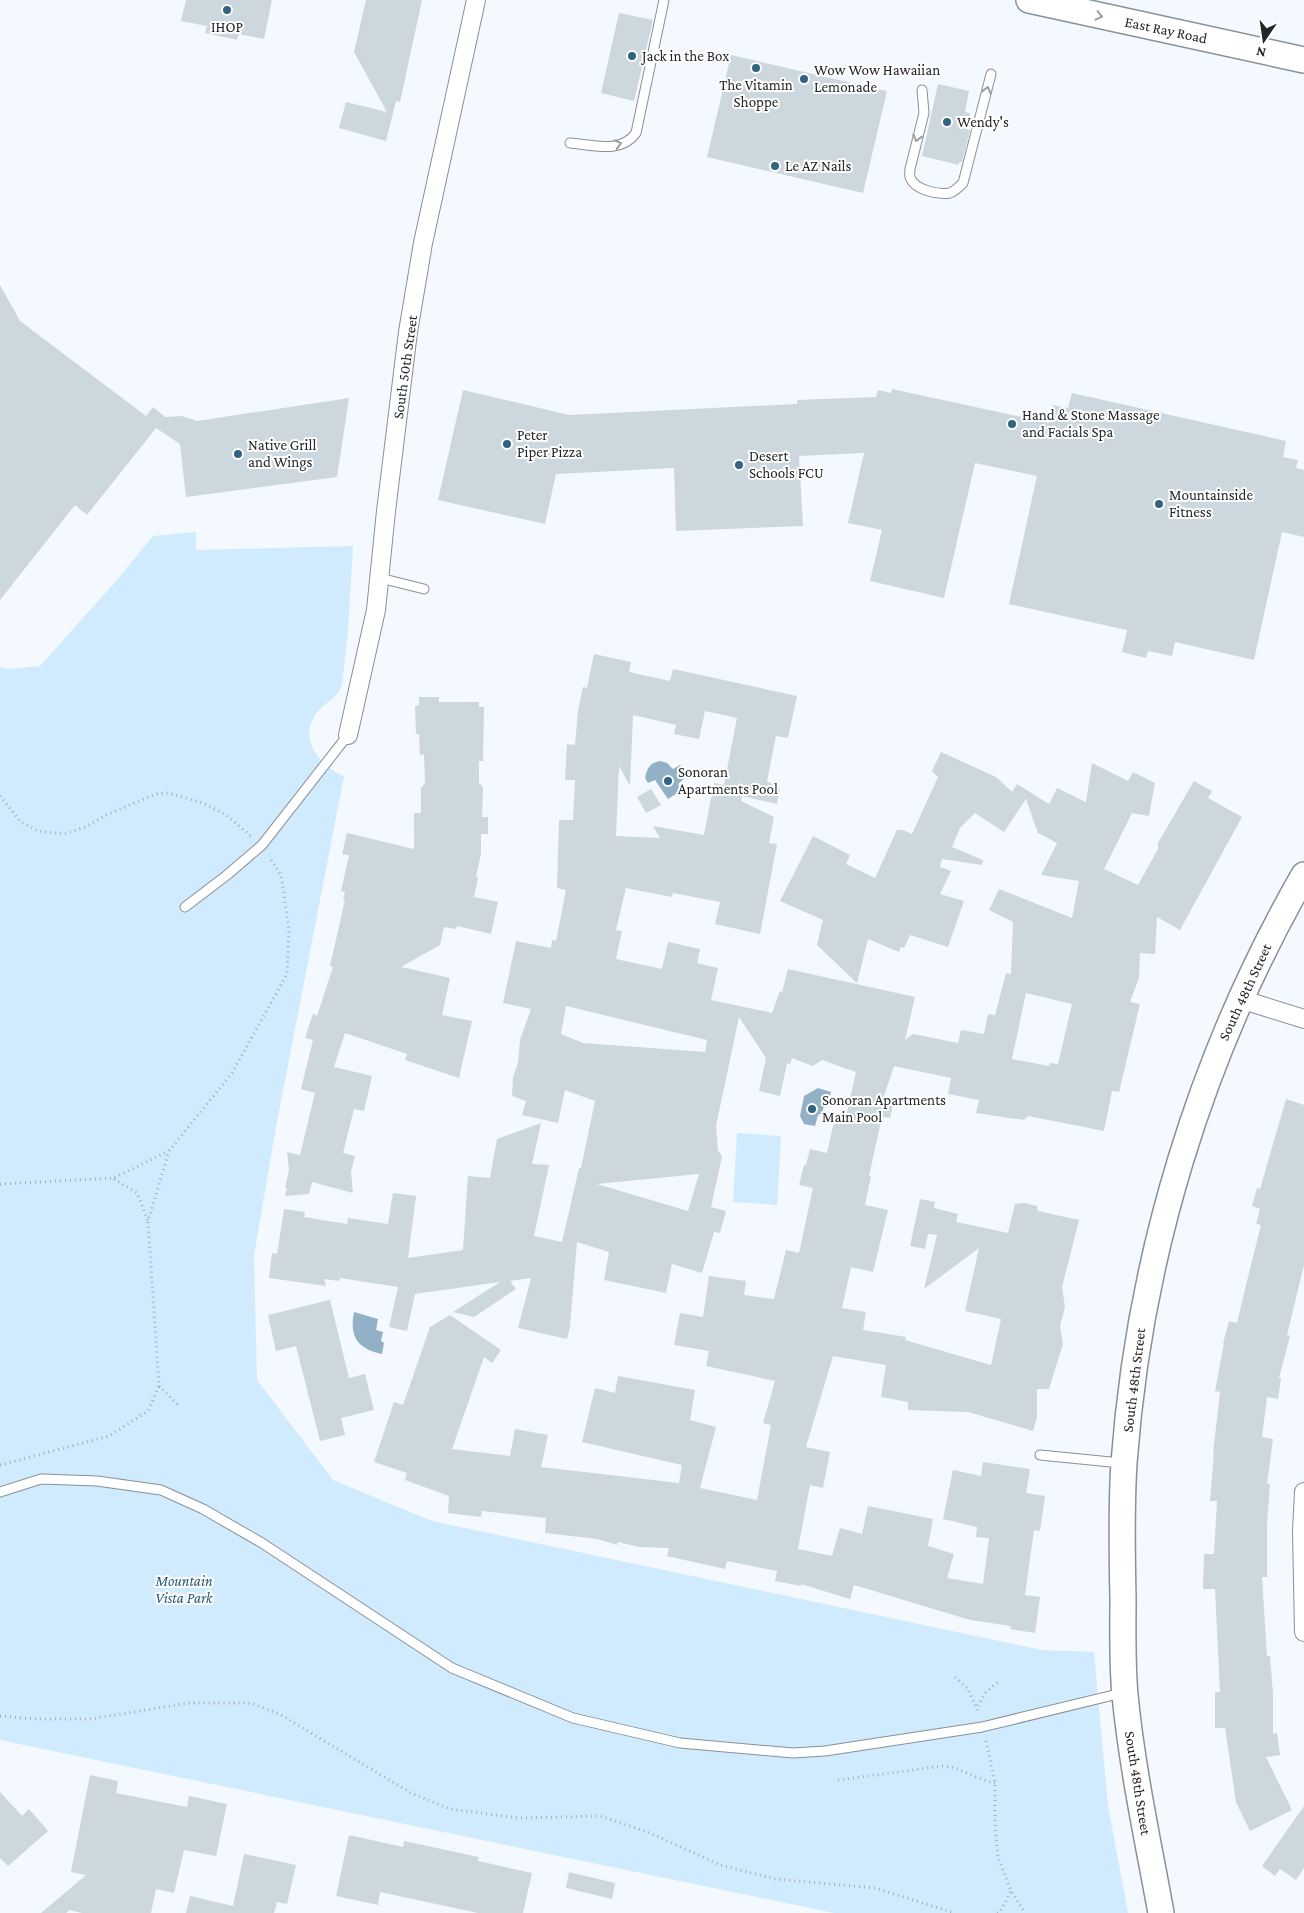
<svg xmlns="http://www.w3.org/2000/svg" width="1304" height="1913" viewBox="0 0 1304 1913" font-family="'Crimson Pro',serif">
  <rect width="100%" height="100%" fill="#f3f9fe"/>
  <g fill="#d0ebfd">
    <path d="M 196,532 L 196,550 L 353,546 L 348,630 L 342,684 C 338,700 321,703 314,717 C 299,742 322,767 344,776 L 276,1127 L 254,1255 L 257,1380 L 333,1480 L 432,1521 L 1042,1650 L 1094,1652 L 1108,1806 L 1128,1913 L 834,1913 L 0,1740 L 0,667 L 6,669 L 40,666 L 116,581 L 153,536 Z"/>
    <path d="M 737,1133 L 781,1136 L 777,1205 L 733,1202 Z"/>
  </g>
  <g fill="#93b1c6">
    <path d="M 660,761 L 667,763 L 673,769 L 680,765 L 688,775 L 678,784 L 682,790 L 668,799 L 655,780 L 648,783 L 645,778 C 647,768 650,763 660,761 Z"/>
    <path d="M 818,1088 L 831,1092 L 828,1104 L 824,1106 L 822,1113 L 818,1115 L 815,1126 L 804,1124 L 800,1116 L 804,1096 Z"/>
    <path d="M 354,1312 L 378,1319 L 376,1330 L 383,1332 L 381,1341 L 384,1343 L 382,1354 C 358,1349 349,1337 354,1312 Z"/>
  </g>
  <g fill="#cdd7de" fill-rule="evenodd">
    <path d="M 186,0 L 272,0 L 264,39 L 239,34 L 237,40 L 205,33 L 207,26 L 181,21 Z"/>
    <path d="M 366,0 L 422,0 L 400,102 L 396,101 L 386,141 L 339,128 L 346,102 L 387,112 L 354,52 Z"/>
    <path d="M 619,13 L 653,20 L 634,101 L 601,93 Z"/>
    <path d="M 731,55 L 887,91 L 863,193 L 707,157 Z"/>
    <path d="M 938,84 L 969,91 L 965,112 L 970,113 L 966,129 L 970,130 L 962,162 L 959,162 L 959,165 L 922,156 Z"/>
    <path d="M 0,285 L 20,321 L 146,416 L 153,407 L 165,417 L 182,416 L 197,421 L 349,398 L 337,477 L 186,497 L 180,444 L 156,428 L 87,515 L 75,505 L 0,600 Z"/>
    <path d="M 892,389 L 1049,423 L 1053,405 L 1068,408 L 1072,393 L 1286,441 L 1283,457 L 1298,460 L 1296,468 L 1304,470 L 1304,537 L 1282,532 L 1254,660 L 1175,642 L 1172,656 L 1148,651 L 1146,658 L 1122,652 L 1127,630 L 1009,604 L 1037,476 L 975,463 L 944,598 L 870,581 L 882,530 L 848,523 L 864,453 L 799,456 L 803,526 L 676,531 L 674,468 L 556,474 L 545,524 L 438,500 L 463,390 L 569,415 L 797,404 L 797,400 L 876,397 L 878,390 L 891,393 Z"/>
    <path d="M 594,654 L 631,662 L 629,672 L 670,681 L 673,669 L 797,696 L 788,738 L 776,736 L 767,781 L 780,789 L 777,804 L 742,796 L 741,801 L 774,817 L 769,843 L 777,844 L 760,934 L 715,924 L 720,902 L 673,893 L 672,897 L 626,888 L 616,930 L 622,931 L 616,959 L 662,969 L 668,942 L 700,949 L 697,963 L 718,968 L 711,1000 L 772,1013 L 780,991 L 782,992 L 788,969 L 915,997 L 905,1040 L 913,1034 L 958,1043 L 961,1030 L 984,1034 L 988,1014 L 995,1015 L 1006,973 L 1011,974 L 1013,922 L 989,910 L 999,889 L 1072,918 L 1079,881 L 1041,875 L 1057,843 L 1038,833 L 1026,799 L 1004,832 L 975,813 L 960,828 L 952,847 L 983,860 L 982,865 L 942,859 L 940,867 L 951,871 L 940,894 L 964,901 L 948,947 L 910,935 L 904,948 L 901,947 L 899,952 L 868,939 L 857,983 L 817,945 L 823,920 L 780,901 L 813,836 L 850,855 L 846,864 L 875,878 L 897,830 L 903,830 L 912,834 L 938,777 L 932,771 L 941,752 L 996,777 L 1012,792 L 1017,784 L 1049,804 L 1057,788 L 1086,802 L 1092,763 L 1128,781 L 1133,772 L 1155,783 L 1149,816 L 1132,813 L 1104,869 L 1138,885 L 1158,849 L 1158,843 L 1194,781 L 1212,791 L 1208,798 L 1242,817 L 1180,930 L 1157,917 L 1155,954 L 1140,953 L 1139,978 L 1130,1002 L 1140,1004 L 1119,1092 L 1112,1091 L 1104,1131 L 1028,1116 L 1024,1120 L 976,1113 L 979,1100 L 948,1094 L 951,1078 L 894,1066 L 884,1096 L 887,1096 L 887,1100 L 894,1101 L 890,1118 L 883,1117 L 881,1121 L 869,1176 L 871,1176 L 865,1205 L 888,1210 L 873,1272 L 851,1267 L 842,1308 L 866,1312 L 863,1330 L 906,1337 L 905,1340 L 991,1365 L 1001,1319 L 965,1311 L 979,1248 L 924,1289 L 937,1235 L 928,1234 L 925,1249 L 910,1246 L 920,1199 L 935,1202 L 934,1208 L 958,1214 L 956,1222 L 1008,1233 L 1015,1204 L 1025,1203 L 1037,1206 L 1038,1211 L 1079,1220 L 1062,1287 L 1065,1307 L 1060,1326 L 1063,1344 L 1049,1389 L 1037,1389 L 1037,1417 L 1033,1431 L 968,1412 L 908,1410 L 908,1402 L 881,1397 L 886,1365 L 833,1356 L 806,1447 L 830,1452 L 823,1488 L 810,1485 L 798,1549 L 832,1556 L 840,1528 L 862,1534 L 868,1506 L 933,1519 L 928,1546 L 954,1554 L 947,1578 L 983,1584 L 989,1538 L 976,1537 L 977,1527 L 943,1519 L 953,1470 L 981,1476 L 983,1462 L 1030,1469 L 1026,1493 L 1045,1496 L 1040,1531 L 1034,1530 L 1025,1595 L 1040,1597 L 1035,1633 L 1010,1629 L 1011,1626 L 970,1620 L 854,1585 L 850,1599 L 801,1584 L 801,1586 L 775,1581 L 777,1571 L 727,1561 L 725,1569 L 667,1556 L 669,1548 L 639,1547 L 618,1542 L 617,1545 L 597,1539 L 545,1533 L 546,1518 L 482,1511 L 481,1517 L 448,1513 L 449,1496 L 405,1480 L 407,1473 L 374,1462 L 394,1402 L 403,1405 L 430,1327 L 450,1315 L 501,1350 L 492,1363 L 484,1357 L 452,1449 L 510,1456 L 515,1429 L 548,1435 L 541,1467 L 679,1483 L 682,1465 L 582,1442 L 595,1388 L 615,1393 L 618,1376 L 695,1390 L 690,1420 L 716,1427 L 700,1488 L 757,1500 L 771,1425 L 763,1423 L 775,1381 L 706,1366 L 709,1351 L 674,1345 L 680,1313 L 703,1317 L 709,1276 L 746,1281 L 744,1295 L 774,1299 L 786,1250 L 799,1253 L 813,1188 L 799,1185 L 804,1165 L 806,1165 L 810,1149 L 827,1153 L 834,1122 L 836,1119 L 845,1121 L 856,1072 L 822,1060 L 813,1066 L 792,1058 L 790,1064 L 787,1063 L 780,1096 L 759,1091 L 766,1058 L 739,1017 L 716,1126 L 718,1151 L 722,1156 L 711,1207 L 726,1211 L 720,1233 L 714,1232 L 702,1273 L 672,1264 L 666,1293 L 604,1280 L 609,1252 L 577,1242 L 570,1327 L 567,1339 L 518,1328 L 531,1278 L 510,1281 L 516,1289 L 474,1317 L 453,1312 L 500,1282 L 415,1294 L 407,1331 L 389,1327 L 398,1287 L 340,1278 L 339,1281 L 324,1279 L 326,1286 L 269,1278 L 272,1253 L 277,1254 L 284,1209 L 305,1212 L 304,1217 L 347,1224 L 348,1218 L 388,1224 L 393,1193 L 416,1196 L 408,1258 L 463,1250 L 468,1176 L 490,1178 L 497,1139 L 541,1123 L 532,1164 L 549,1165 L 534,1236 L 562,1242 L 579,1168 L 581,1168 L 595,1101 L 565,1090 L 558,1123 L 522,1115 L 526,1101 L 512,1096 L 513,1077 L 518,1063 L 520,1040 L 531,1009 L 503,1003 L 516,941 L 551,948 L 552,940 L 556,941 L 566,890 L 557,888 L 559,820 L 573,820 L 575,780 L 565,780 L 567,744 L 575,745 L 578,711 L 583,687 L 587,688 ZM 705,711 L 737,718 L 724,785 L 714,783 L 704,835 L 653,826 L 660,838 L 616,836 L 619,766 L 630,786 L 633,715 L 676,725 L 674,734 L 699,739 ZM 1026,993 L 1072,1004 L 1058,1064 L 1050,1063 L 1049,1066 L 1012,1059 ZM 566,1006 L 707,1040 L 705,1052 L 583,1043 L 561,1034 ZM 699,1174 L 688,1211 L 597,1184 Z"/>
    <path d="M 419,697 L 439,697 L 439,702 L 479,702 L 479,707 L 484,707 L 483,761 L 479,761 L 479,783 L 483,787 L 482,817 L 488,817 L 488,834 L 481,834 L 481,854 L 476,876 L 478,878 L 474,897 L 498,902 L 491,934 L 457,926 L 456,929 L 444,927 L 440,945 L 401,967 L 450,978 L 442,1015 L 472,1021 L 459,1078 L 405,1060 L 407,1054 L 345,1033 L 334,1067 L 372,1076 L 364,1111 L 354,1109 L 343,1153 L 355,1156 L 351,1172 L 353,1193 L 312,1182 L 309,1194 L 285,1196 L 287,1189 L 285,1188 L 289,1170 L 287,1152 L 300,1155 L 315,1093 L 301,1089 L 313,1040 L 305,1038 L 313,1014 L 317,1016 L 333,967 L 330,966 L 345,900 L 343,900 L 345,892 L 341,891 L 349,855 L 342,854 L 347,833 L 414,849 L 414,813 L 421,813 L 421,788 L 425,783 L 424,754 L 420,755 L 419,734 L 416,734 L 415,706 L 419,705 Z"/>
    <path d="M 651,789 L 661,805 L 646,813 L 637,797 Z"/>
    <path d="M 1286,1099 L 1304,1105 L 1304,1265 L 1287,1335 L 1290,1336 L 1279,1378 L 1281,1378 L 1278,1399 L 1267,1397 L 1262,1437 L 1273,1439 L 1267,1484 L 1270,1484 L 1267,1525 L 1267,1577 L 1262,1577 L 1267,1656 L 1270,1656 L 1273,1694 L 1273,1734 L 1277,1733 L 1280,1755 L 1266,1757 L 1292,1810 L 1250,1831 L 1236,1802 L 1225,1728 L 1215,1728 L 1215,1692 L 1220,1692 L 1215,1589 L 1203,1589 L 1204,1554 L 1214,1554 L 1217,1501 L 1210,1501 L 1214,1453 L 1213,1453 L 1220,1392 L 1215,1391 L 1224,1343 L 1223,1343 L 1229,1321 L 1237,1323 L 1247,1281 L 1261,1225 L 1256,1224 L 1260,1209 L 1252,1206 L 1257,1188 L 1260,1189 Z"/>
    <path d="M 330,1300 L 349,1378 L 365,1374 L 374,1410 L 341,1418 L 345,1435 L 320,1441 L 296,1346 L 276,1351 L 268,1315 Z"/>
    <path d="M 90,1775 L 118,1781 L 116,1793 L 187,1807 L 189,1796 L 227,1804 L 216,1856 L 184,1850 L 174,1893 L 156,1889 L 151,1913 L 82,1913 L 69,1910 L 66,1913 L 41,1913 L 86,1875 L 71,1872 Z"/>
    <path d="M 0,1792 L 22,1816 L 29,1809 L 48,1831 L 8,1866 L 0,1858 Z"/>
    <path d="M 1304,1806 L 1304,1868 L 1296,1880 L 1280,1869 L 1275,1876 L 1262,1866 Z"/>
    <path d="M 349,1835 L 403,1847 L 404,1841 L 479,1857 L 478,1861 L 532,1873 L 523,1913 L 478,1913 L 380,1892 L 378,1905 L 336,1896 Z"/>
    <path d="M 244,1854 L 296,1865 L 287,1904 L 277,1902 L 274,1913 L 186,1913 L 190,1896 L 233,1906 Z"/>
    <path d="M 569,1872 L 615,1883 L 612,1899 L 566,1888 Z"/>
  </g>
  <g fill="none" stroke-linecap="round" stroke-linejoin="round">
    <g stroke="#889197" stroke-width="11">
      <g id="service">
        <path d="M 922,90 L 924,113 L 910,169 C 910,171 909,174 910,177 C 914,190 938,195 950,193 C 955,191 959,187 963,183 L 991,74"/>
        <path d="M 570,143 C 593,145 621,154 636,133 L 664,0"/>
        <path d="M 380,578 L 424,589"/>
        <path d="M 185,907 L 227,875 L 262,845 L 348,735"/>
        <path d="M 1040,1455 L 1121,1463"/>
        <path d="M 0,1492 L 41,1479 L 97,1481 L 161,1490 L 203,1509 L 262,1543 L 452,1668 L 573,1718 L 680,1743 L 793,1753 L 825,1751 L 982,1727 L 1122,1693"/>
      </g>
    </g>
    <g stroke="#889197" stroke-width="20">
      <g id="minor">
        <path d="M 348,735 L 376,610 L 386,511 L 408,332 L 423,243 L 476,0"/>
        <path d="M 1240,999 L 1304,1019"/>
        <path d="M 1304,1492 L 1302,1531 L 1304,1632"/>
      </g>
    </g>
    <g stroke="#889197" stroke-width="28">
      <g id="secondary">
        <path d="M 1029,0 L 1304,60"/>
        <path d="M 1161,1913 C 1148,1841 1132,1768 1125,1695 C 1122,1663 1123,1630 1123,1598 C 1122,1553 1121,1508 1124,1463 C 1139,1257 1201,1054 1304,875"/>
      </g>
    </g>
    <g stroke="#a8adb1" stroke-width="3" stroke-dasharray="1 4" stroke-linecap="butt">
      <path d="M 0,796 L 21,822 L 38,831 L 64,834 L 85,827 L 106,815 L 156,794 L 168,793 L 203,803 L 226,815 L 251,836"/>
      <path d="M 114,1179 L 137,1193 L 148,1221"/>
      <path d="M 0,1184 L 114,1178 L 168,1151"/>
      <path d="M 159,1386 L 180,1407"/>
      <path d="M 0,1465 L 109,1436 L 148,1411 L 159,1386 L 148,1221 L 169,1151 L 232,1073 L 287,974 L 289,930 L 281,875 L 270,858"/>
      <path d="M 955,1677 L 968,1689 L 979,1713"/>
      <path d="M 978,1706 L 986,1692 L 998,1682"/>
      <path d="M 0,1716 L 36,1719 L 91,1719 L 188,1703 L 251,1703 L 281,1715 L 411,1793 L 450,1809 L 518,1818 L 600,1816 L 650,1833 L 720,1865 L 775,1879 L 875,1888 L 954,1913"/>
      <path d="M 986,1741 L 995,1783 L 995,1825 L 998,1857 L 1011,1891 L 1025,1913"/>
      <path d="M 838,1780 L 943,1766 C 960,1767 976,1779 995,1783"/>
      <path d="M 997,1913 L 1000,1912 L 1011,1891"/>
    </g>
    <use href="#service" stroke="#fff" stroke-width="9"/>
    <use href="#minor" stroke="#fff" stroke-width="18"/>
    <use href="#secondary" stroke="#fff" stroke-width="25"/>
  </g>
  <defs><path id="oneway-chevron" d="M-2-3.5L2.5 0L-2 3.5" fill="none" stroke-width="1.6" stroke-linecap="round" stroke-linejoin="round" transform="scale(1.25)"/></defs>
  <g stroke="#9c9d9f">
    <use href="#oneway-chevron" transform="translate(1099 16) rotate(13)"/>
    <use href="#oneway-chevron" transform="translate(987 90) rotate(-76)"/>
    <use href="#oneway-chevron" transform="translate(917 138) rotate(104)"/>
    <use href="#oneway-chevron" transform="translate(618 144) rotate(-15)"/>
  </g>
  <g fill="#326381" stroke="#fff" stroke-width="2">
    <circle cx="227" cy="10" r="5"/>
    <circle cx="632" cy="56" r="5"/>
    <circle cx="756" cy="68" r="5"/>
    <circle cx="804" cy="79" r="5"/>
    <circle cx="947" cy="122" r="5"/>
    <circle cx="775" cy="166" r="5"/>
    <circle cx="1012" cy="424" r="5"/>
    <circle cx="507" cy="444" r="5"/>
    <circle cx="238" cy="454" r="5"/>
    <circle cx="739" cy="465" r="5"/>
    <circle cx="1159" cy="504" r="5"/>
    <circle cx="668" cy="781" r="5"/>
    <circle cx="812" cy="1109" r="5"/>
  </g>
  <g text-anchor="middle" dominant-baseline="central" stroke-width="4" stroke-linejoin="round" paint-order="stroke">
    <g font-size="15" fill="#232629" stroke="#fff" text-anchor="start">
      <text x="227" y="27" text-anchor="middle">IHOP</text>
      <text x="642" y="56">Jack in the Box</text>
      <text x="814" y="70">Wow Wow Hawaiian<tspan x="814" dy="17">Lemonade</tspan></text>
      <text x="756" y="85" text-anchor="middle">The Vitamin<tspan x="756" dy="17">Shoppe</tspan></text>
      <text x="957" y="122">Wendy's</text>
      <text x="785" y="166">Le AZ Nails</text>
      <text x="1022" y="415">Hand &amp; Stone Massage<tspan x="1022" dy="17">and Facials Spa</tspan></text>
      <text x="517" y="435">Peter<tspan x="517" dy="17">Piper Pizza</tspan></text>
      <text x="248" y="445">Native Grill<tspan x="248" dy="17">and Wings</tspan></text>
      <text x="749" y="456">Desert<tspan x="749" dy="17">Schools FCU</tspan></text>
      <text x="1169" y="495">Mountainside<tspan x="1169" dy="17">Fitness</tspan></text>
      <text x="678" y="772">Sonoran<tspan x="678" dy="17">Apartments Pool</tspan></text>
      <text x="822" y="1100">Sonoran Apartments<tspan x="822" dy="17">Main Pool</tspan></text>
    </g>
    <g font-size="15" fill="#232629" stroke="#fff">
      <text transform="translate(1166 30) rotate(12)">East Ray Road</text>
      <text transform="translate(405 367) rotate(-82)">South 50th Street</text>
      <text transform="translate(1245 992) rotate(-65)">South 48th Street</text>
      <text transform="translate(1134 1380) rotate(-83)">South 48th Street</text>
      <text transform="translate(1138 1783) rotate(81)">South 48th Street</text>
    </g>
    <g font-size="15" font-style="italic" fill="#255978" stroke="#fff">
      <text x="184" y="1581">Mountain<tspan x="184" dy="17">Vista Park</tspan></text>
    </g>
  </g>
  <g transform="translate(1264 40) rotate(193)" stroke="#ffffff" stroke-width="4" paint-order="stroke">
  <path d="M0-4L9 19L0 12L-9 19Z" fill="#232629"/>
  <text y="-8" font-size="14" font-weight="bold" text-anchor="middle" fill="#232629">N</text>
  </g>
</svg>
